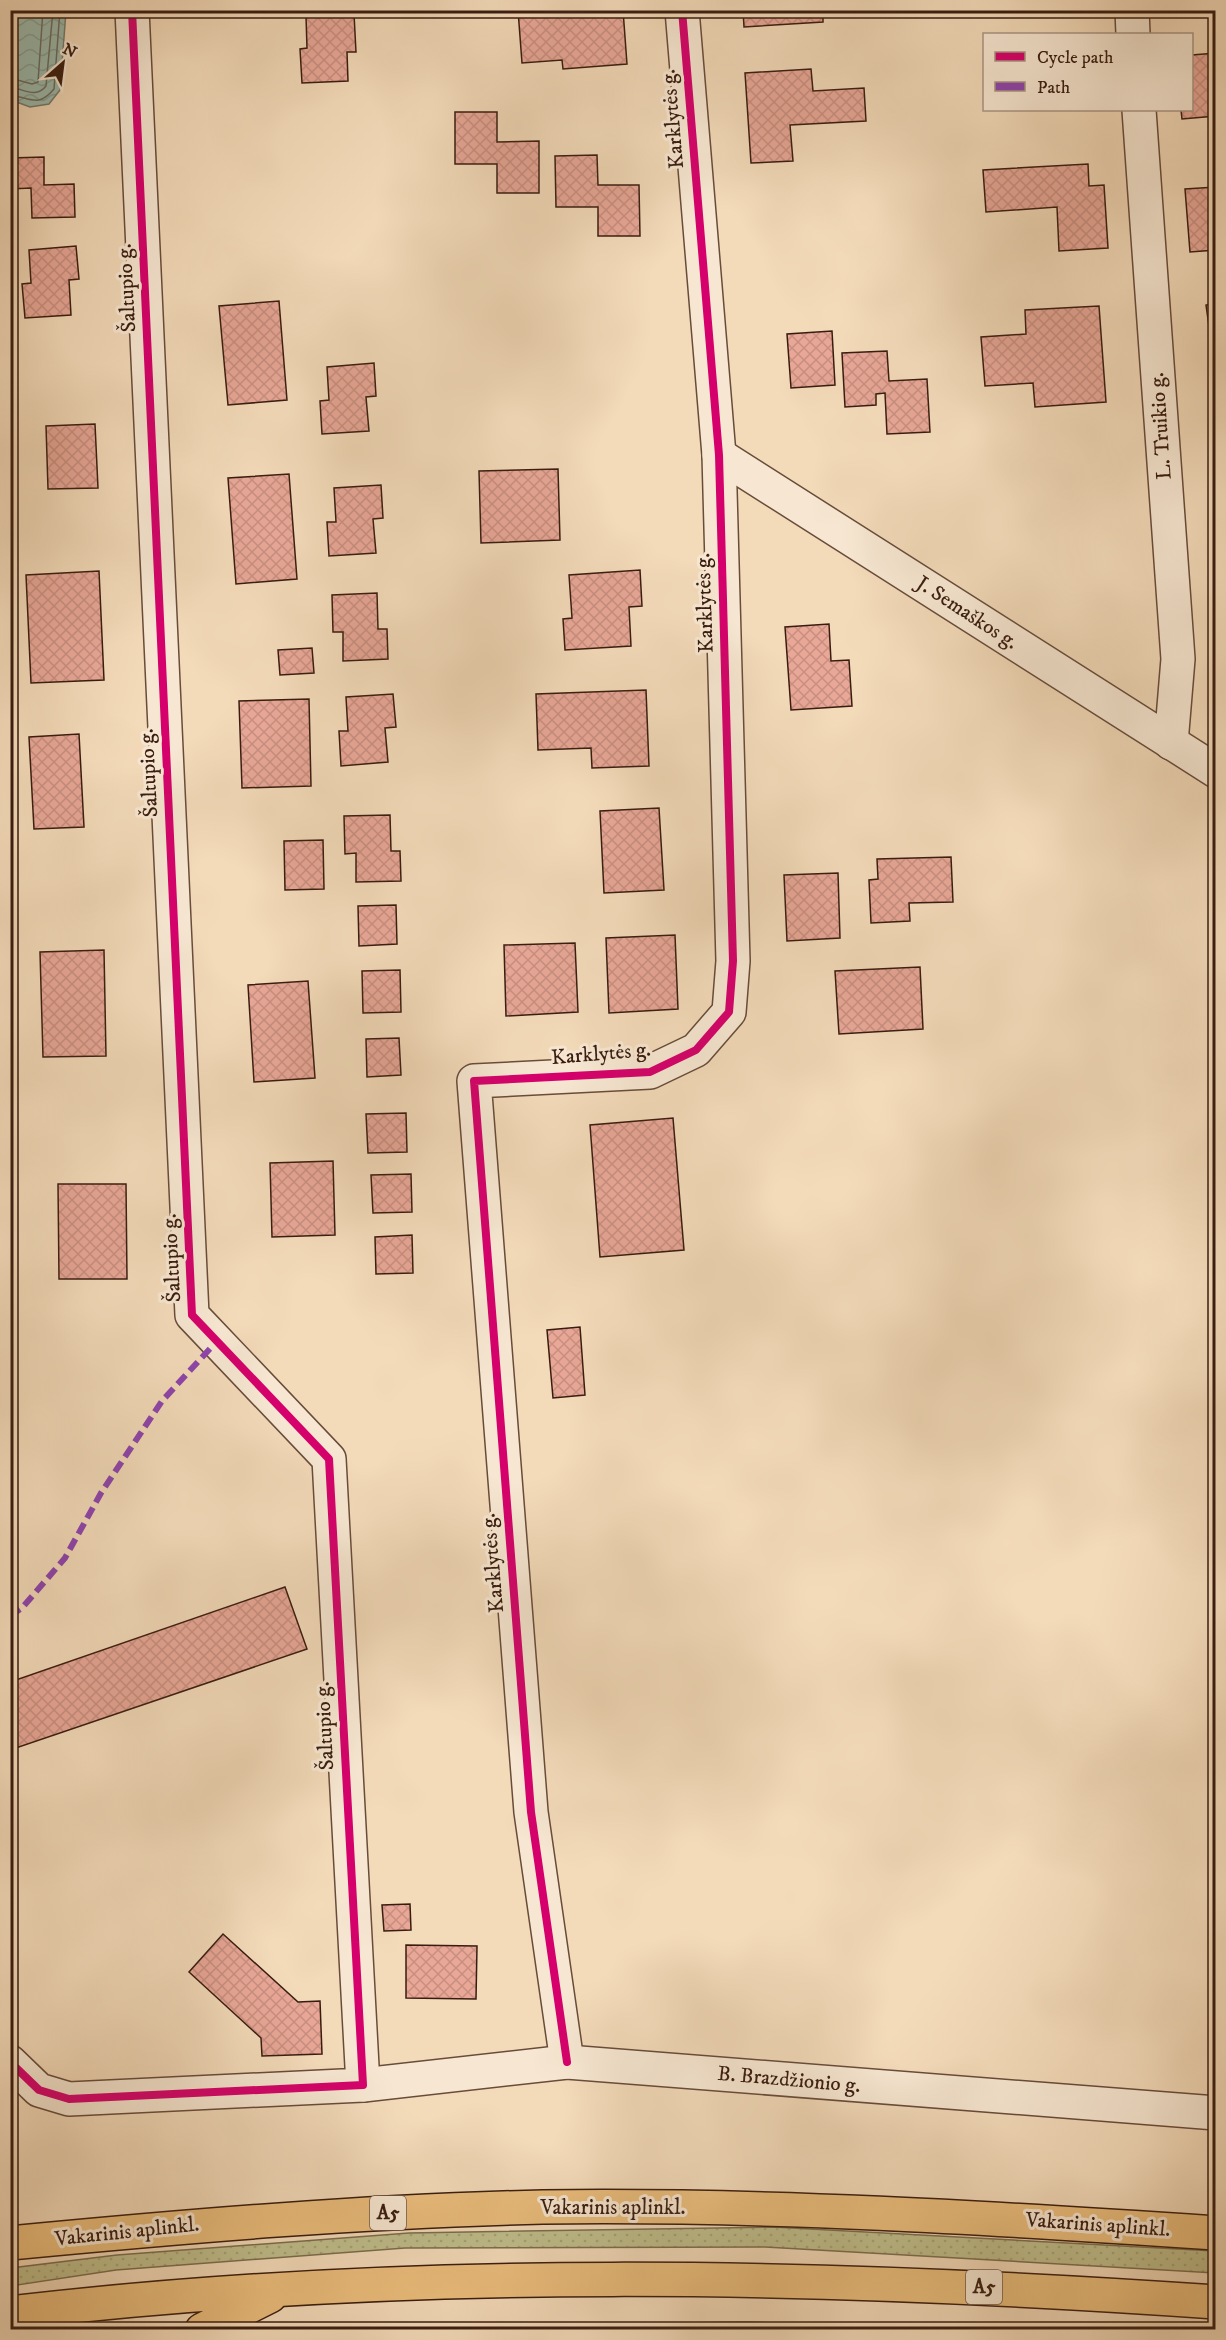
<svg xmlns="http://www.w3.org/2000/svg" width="1226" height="2340" viewBox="0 0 1226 2340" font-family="'IM FELL DW Pica',serif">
  <defs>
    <pattern id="grass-dots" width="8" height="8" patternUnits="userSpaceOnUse" patternTransform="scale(1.5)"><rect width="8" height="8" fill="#bfbe8c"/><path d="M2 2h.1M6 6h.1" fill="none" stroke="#a5a378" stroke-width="1.8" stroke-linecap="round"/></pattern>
    <pattern id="water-waves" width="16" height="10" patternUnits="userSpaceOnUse" patternTransform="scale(1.5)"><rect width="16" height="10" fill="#9bbbaf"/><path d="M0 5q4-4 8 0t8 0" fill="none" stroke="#86a096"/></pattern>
    <pattern id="building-cross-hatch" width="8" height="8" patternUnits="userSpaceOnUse" patternTransform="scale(1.5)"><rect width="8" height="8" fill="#e8a797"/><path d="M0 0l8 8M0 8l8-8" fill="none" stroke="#c88f81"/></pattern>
  </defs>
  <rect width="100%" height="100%" fill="#f3dab9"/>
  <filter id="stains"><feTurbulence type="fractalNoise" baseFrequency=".00333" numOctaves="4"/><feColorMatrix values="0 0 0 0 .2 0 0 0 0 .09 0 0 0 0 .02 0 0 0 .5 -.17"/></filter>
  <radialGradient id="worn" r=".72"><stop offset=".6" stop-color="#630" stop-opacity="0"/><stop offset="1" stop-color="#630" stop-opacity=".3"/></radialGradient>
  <g fill="url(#grass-dots)" stroke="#7c6d4e" stroke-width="1.5">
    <path d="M 773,2227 L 1215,2251 L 1215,2273 L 765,2247 L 405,2248 L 116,2270 L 11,2286 L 11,2268 L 117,2255 L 409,2233 Z"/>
    <path d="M 746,2322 L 974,2329 L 403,2329 L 413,2327 Z"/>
  </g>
  <path fill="url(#water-waves)" stroke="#747b6f" stroke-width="1.5" d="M 10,11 L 66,11 L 60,90 L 49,104 L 30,107 L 11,100 Z"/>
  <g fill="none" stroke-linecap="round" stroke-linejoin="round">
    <g stroke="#6a6c60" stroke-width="1.5">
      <path d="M 10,78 L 32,84 L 38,82 L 43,10"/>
      <path d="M 10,87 C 24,89 36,99 46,86 L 53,10"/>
      <path d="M 10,95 C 31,98 38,108 54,89 L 60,10"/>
    </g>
  </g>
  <g fill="url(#building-cross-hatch)" stroke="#391c10" stroke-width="1.5">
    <path d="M 518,10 L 623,10 L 627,64 L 563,69 L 562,60 L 522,63 Z"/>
    <path d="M 743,10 L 823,10 L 823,22 L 744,27 Z"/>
    <path d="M 354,14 L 356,52 L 347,52 L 348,81 L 302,83 L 300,49 L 307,48 L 306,16 Z"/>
    <path d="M 1216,53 L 1216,116 L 1182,119 L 1181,110 L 1192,110 L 1192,55 Z"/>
    <path d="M 811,69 L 813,91 L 864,88 L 866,121 L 790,125 L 793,161 L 751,163 L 745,73 Z"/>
    <path d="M 455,112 L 497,112 L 497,142 L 539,141 L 539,193 L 497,193 L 497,164 L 455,164 Z"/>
    <path d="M 597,155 L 598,185 L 639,185 L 640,236 L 598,236 L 598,207 L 556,207 L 555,156 Z"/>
    <path d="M 44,157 L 44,185 L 74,184 L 75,217 L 32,218 L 31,188 L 10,189 L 10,158 Z"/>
    <path d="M 1088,164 L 1089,186 L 1104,185 L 1108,248 L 1059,251 L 1057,207 L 986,212 L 983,170 Z"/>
    <path d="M 1216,187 L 1216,250 L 1190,252 L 1185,189 Z"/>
    <path d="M 76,246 L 79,279 L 69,280 L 71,315 L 25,318 L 22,284 L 31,283 L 29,250 Z"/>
    <path d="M 279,301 L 287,400 L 228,405 L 219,306 Z"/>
    <path d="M 1216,303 L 1216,368 L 1215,369 L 1206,305 Z"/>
    <path d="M 1099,306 L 1106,402 L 1035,407 L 1033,383 L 985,386 L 981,337 L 1026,334 L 1025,310 Z"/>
    <path d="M 832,331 L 835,385 L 791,388 L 787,334 Z"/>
    <path d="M 887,351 L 889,381 L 927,379 L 930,432 L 887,434 L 885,393 L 876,394 L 876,405 L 845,407 L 842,353 Z"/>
    <path d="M 374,363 L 376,396 L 366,397 L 369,431 L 322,434 L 320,401 L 329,400 L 327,367 Z"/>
    <path d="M 95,424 L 98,488 L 48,489 L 46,426 Z"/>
    <path d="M 558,469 L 560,540 L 481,543 L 479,471 Z"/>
    <path d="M 289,474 L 297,579 L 236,584 L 228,478 Z"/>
    <path d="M 381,485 L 383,518 L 373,519 L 376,553 L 329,556 L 327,522 L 336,522 L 334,488 Z"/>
    <path d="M 640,570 L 642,606 L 629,607 L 631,646 L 565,650 L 563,619 L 572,618 L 569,575 Z"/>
    <path d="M 99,571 L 104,680 L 31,683 L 26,575 Z"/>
    <path d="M 377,593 L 378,629 L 387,629 L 388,659 L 343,661 L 343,632 L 333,632 L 332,595 Z"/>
    <path d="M 829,624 L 831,661 L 849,660 L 852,706 L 791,710 L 785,627 Z"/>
    <path d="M 312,648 L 314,673 L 280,675 L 278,650 Z"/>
    <path d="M 646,690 L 649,766 L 592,768 L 591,748 L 538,750 L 536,694 Z"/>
    <path d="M 393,694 L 396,727 L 385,728 L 388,762 L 341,766 L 339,731 L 348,731 L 346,697 Z"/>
    <path d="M 309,699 L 311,786 L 242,788 L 239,701 Z"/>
    <path d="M 79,734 L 84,827 L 34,829 L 29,737 Z"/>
    <path d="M 659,808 L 664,890 L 604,893 L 600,811 Z"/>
    <path d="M 390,815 L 391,851 L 400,851 L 401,881 L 356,882 L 356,853 L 345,854 L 344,816 Z"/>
    <path d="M 323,840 L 324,889 L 285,890 L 284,841 Z"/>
    <path d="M 951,857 L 953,902 L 909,903 L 910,921 L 871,923 L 869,880 L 878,879 L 877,859 Z"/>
    <path d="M 838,873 L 840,938 L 787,941 L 784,875 Z"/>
    <path d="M 396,905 L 397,944 L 359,946 L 358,906 Z"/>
    <path d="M 675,935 L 678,1009 L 609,1013 L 606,938 Z"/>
    <path d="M 575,943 L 578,1012 L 506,1016 L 504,945 Z"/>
    <path d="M 104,950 L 106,1056 L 43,1057 L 40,952 Z"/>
    <path d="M 920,967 L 923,1029 L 839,1034 L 835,971 Z"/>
    <path d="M 400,970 L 401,1012 L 363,1013 L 362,971 Z"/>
    <path d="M 308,981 L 315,1078 L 254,1082 L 248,985 Z"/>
    <path d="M 399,1038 L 401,1075 L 367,1077 L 366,1039 Z"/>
    <path d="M 406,1113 L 407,1152 L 368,1153 L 366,1114 Z"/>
    <path d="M 673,1118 L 684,1250 L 600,1257 L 590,1125 Z"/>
    <path d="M 333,1161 L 335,1235 L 272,1237 L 270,1163 Z"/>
    <path d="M 411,1174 L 412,1212 L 373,1213 L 371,1175 Z"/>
    <path d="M 58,1184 L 126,1184 L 127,1279 L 59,1279 Z"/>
    <path d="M 412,1235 L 413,1273 L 376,1274 L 375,1237 Z"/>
    <path d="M 580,1327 L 585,1395 L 553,1398 L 547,1330 Z"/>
    <path d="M 285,1587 L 307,1649 L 10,1750 L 10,1682 Z"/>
    <path d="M 410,1904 L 411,1930 L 384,1931 L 382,1905 Z"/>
    <path d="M 223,1934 L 298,2002 L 320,2001 L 322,2054 L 262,2056 L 261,2038 L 189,1972 Z"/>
    <path d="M 406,1945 L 477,1946 L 476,1999 L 406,1998 Z"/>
  </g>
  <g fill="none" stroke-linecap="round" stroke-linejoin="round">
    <g stroke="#684c3a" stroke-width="36">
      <g id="minor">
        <path d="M 1132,10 L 1133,34"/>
        <path d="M 1139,110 L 1178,659 L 1171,743"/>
        <path d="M 719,455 L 1216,771"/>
        <path d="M 10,2062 L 39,2090 L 69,2099 L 363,2085 L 329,1459 L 192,1315 L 132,10"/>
        <path d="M 567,2062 L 531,1812 L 474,1081 L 650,1072 L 696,1050 L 729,1012 L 733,961 L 719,455 L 682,10"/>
        <path d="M 363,2085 L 567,2062 L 1216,2113"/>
      </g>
    </g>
    <g stroke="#391c10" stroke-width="36">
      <g id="trunk">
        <path d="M 10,2243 C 188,2226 365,2211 543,2207 C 767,2204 992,2218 1216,2233"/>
        <path d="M 10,2313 C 411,2266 814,2274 1216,2302"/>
        <path d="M 202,2330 L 270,2296"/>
      </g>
    </g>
    <use href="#minor" stroke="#f7e7d2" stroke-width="33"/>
    <use href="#trunk" stroke="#eabd7c" stroke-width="33"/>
    <path stroke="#8e44ad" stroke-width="6" stroke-dasharray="12 6" stroke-linecap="butt" d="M 10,1616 L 22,1608 L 65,1558 L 101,1493 L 162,1401 L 217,1341"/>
    <g stroke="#f7e7d2" stroke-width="11">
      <g id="cycleway">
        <path d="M 10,2062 L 39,2090 L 69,2099 L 363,2085 L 329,1459 L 192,1315 L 132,10"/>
        <path d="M 567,2062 L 531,1812 L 474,1081 L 650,1072 L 696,1050 L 729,1012 L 733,961 L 719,455 L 682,10"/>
      </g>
    </g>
    <use href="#cycleway" stroke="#d6006c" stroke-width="8"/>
  </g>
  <g text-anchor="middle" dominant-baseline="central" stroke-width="6" stroke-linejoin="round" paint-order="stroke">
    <g fill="#f7e7d2" stroke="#72594a" stroke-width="1.5">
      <rect x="370" y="2196" width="36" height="34" rx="4.5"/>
      <rect x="966" y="2270" width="36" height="34" rx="4.5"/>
    </g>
    <g font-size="20" font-weight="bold" fill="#391c10">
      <text x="388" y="2213">A5</text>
      <text x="984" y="2287">A5</text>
    </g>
    <g font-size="21" fill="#391c10" stroke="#f7e7d2">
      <text transform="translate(673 119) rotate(-95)">Karklytės g.</text>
      <text transform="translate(127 288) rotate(-93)">Šaltupio g.</text>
      <text transform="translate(1161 426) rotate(-94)">L. Truikio g.</text>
      <text transform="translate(705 603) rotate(-92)">Karklytės g.</text>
      <text transform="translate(967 613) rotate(33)">J. Semaškos g.</text>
      <text transform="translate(149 773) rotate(-93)">Šaltupio g.</text>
      <text transform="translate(601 1054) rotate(-5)">Karklytės g.</text>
      <text transform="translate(172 1258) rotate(-93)">Šaltupio g.</text>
      <text transform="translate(493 1563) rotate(-95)">Karklytės g.</text>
      <text transform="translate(325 1726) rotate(-93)">Šaltupio g.</text>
      <text transform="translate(789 2080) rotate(5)">B. Brazdžionio g.</text>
      <text x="613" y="2208">Vakarinis aplinkl.</text>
      <text transform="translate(1098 2225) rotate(4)">Vakarinis aplinkl.</text>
      <text transform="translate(127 2232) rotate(-6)">Vakarinis aplinkl.</text>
    </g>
  </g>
  <rect width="1226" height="2340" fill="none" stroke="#f3dab9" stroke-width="36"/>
  <rect x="12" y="12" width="1202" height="2316" fill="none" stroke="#391c10" stroke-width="3"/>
  <rect x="18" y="18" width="1190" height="2304" fill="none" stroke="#391c10" stroke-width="1.5"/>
  <rect x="983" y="33" width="210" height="78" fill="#f7e7d2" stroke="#ab9684" stroke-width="1.5"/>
  <rect x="995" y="52" width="30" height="9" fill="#d6006c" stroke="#ab9684" stroke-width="1.5"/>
  <text x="1037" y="63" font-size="18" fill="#391c10">Cycle path</text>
  <rect x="995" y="82" width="30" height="9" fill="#8e44ad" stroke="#ab9684" stroke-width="1.5"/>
  <text x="1037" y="93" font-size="18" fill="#391c10">Path</text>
  <g transform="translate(63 63) rotate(28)" stroke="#f7e7d2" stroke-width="4.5" paint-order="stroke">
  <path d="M0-4.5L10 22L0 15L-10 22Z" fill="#391c10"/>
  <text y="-9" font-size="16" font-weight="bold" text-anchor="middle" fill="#391c10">N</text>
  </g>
  <rect width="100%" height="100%" filter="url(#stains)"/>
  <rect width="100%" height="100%" fill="url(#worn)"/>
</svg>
